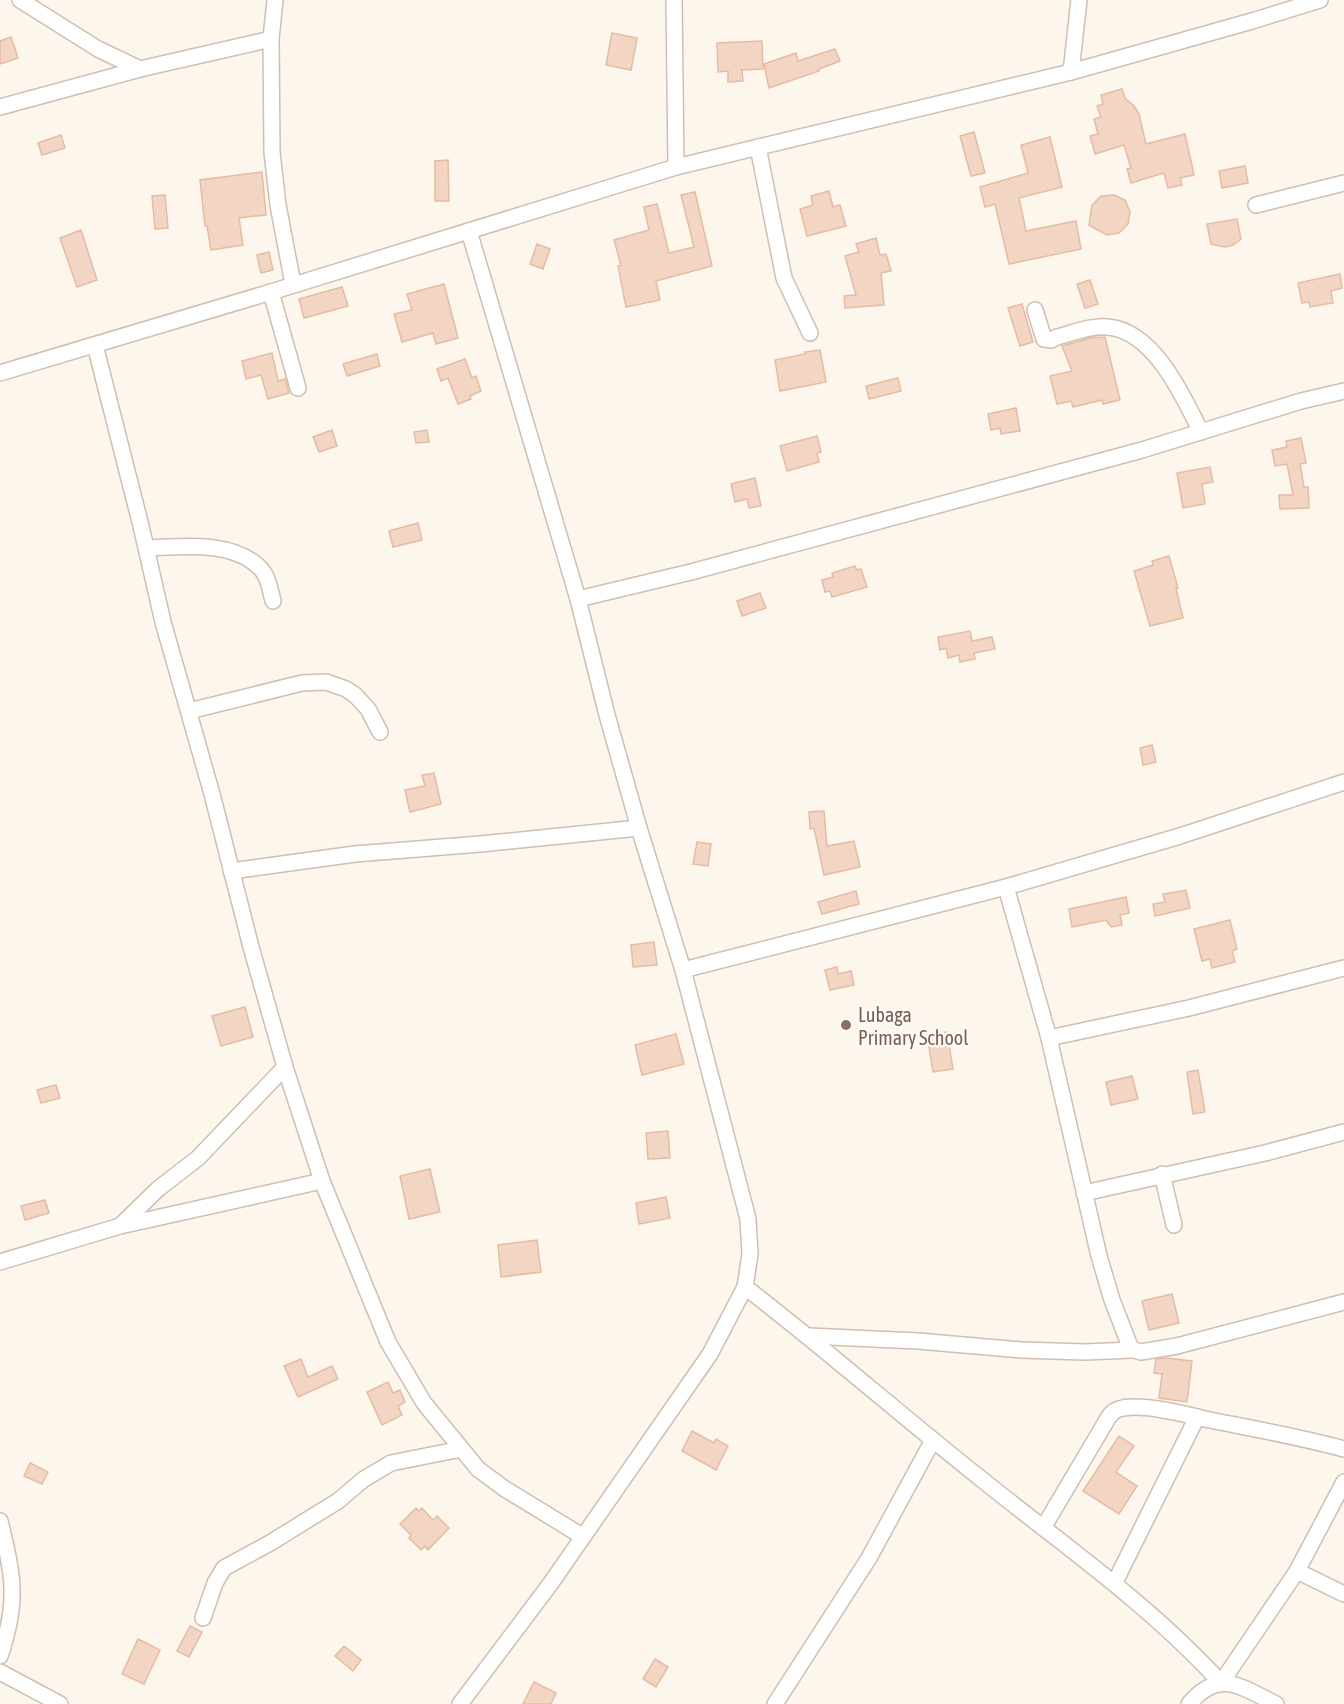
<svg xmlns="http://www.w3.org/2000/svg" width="1344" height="1704" viewBox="0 0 1344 1704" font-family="'Asap Condensed',sans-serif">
  <rect width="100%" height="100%" fill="#fdf6ec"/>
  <g fill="#f3d5c3" stroke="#e6bba3" stroke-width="1.5">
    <path d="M 612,33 L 637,38 L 631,70 L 606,65 Z"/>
    <path d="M 11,37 L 18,58 L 0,64 L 0,41 Z"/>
    <path d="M 762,41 L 763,69 L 742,70 L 743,81 L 728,82 L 728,71 L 718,72 L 717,43 Z"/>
    <path d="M 835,49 L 840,61 L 819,69 L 819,71 L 769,88 L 764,64 L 796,53 L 798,61 Z"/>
    <path d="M 1122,89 L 1125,98 L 1134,106 L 1139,114 L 1146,144 L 1185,134 L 1194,175 L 1180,178 L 1182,185 L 1168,188 L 1164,173 L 1131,183 L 1127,169 L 1131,168 L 1124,145 L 1095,154 L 1090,136 L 1098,134 L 1094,119 L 1101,117 L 1097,106 L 1103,104 L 1101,95 Z"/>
    <path d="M 974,132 L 985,173 L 971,176 L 960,136 Z"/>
    <path d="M 61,135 L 65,148 L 42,155 L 38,143 Z"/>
    <path d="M 1050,137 L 1062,187 L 1019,198 L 1026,231 L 1076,221 L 1081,249 L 1009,264 L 995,204 L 985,207 L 980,187 L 1028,173 L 1021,145 Z"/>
    <path d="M 448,160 L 449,201 L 435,201 L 435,161 Z"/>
    <path d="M 1245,166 L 1248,183 L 1222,188 L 1219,171 Z"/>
    <path d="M 262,172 L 266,215 L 239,218 L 243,245 L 211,250 L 207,226 L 205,226 L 200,180 Z"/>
    <path d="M 829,191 L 833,207 L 840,205 L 846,226 L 807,236 L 800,209 L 813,205 L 811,196 Z"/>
    <path d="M 695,192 L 712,266 L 656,281 L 660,300 L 626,307 L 618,266 L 621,265 L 614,240 L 649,230 L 644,207 L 657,204 L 669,253 L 694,247 L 681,195 Z"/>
    <path d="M 165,195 L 168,228 L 155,229 L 152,196 Z"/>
    <path d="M 1114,195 L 1125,200 L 1130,212 L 1128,224 L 1119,233 L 1107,235 L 1089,225 L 1092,205 L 1101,196 Z"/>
    <path d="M 1237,219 L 1241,239 L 1233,245 L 1225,247 L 1211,244 L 1207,224 Z"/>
    <path d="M 81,230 L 97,280 L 77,287 L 60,238 Z"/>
    <path d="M 876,238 L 880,255 L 886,254 L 891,271 L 881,273 L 884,305 L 845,308 L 844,296 L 856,295 L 845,256 L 859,252 L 856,244 Z"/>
    <path d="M 537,244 L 550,249 L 543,269 L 530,264 Z"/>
    <path d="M 269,252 L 273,270 L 261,273 L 257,255 Z"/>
    <path d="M 1340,274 L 1342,288 L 1331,291 L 1333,303 L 1310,307 L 1309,302 L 1302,303 L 1298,283 Z"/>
    <path d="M 1090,280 L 1098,304 L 1085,308 L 1077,284 Z"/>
    <path d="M 444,284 L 458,338 L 436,344 L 433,333 L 402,342 L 394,314 L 412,310 L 407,294 Z"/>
    <path d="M 342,287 L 348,306 L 304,318 L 299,299 Z"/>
    <path d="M 1022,304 L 1033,342 L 1020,346 L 1008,308 Z"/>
    <path d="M 1105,337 L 1120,400 L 1103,404 L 1102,400 L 1073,407 L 1071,401 L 1057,404 L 1050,376 L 1072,371 L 1062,346 L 1091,338 Z"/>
    <path d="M 820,350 L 826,382 L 780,391 L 775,360 L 805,354 L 805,352 Z"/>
    <path d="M 272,353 L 278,381 L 285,379 L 289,393 L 268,399 L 261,375 L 246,379 L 242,361 Z"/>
    <path d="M 377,354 L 380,366 L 347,376 L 343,364 Z"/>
    <path d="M 465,359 L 472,378 L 476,376 L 481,391 L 470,396 L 471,399 L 458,404 L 448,378 L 441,381 L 437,369 Z"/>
    <path d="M 898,378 L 901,391 L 869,399 L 866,386 Z"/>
    <path d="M 1016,408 L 1020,431 L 1001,434 L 1000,428 L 991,430 L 988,414 Z"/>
    <path d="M 332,430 L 337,446 L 319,452 L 313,437 Z"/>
    <path d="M 427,430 L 429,442 L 416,443 L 414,432 Z"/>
    <path d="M 817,436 L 821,452 L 817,453 L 819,462 L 787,471 L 780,446 Z"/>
    <path d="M 1301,438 L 1306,463 L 1300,464 L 1304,487 L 1308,487 L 1309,508 L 1280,509 L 1279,495 L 1293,495 L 1287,464 L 1275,466 L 1272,450 L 1287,447 L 1286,441 Z"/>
    <path d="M 1210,467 L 1213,482 L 1202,484 L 1205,504 L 1183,508 L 1177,473 Z"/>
    <path d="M 755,478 L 761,506 L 749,508 L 747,499 L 735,502 L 731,484 Z"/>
    <path d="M 418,523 L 422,540 L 393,547 L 389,531 Z"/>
    <path d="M 1169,556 L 1178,588 L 1176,588 L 1183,618 L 1150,626 L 1134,571 L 1153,565 L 1152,561 Z"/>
    <path d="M 855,566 L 857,570 L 861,569 L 867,587 L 832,597 L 830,591 L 825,592 L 822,580 L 833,577 L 832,573 Z"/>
    <path d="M 760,593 L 766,608 L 742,616 L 737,601 Z"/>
    <path d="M 970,631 L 972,641 L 992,637 L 995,649 L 974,653 L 975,659 L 960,662 L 959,655 L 948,658 L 946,648 L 940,650 L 938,637 Z"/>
    <path d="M 1152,745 L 1156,762 L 1143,765 L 1140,748 Z"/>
    <path d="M 434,773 L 441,804 L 410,812 L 405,790 L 425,786 L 422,775 Z"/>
    <path d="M 824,811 L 827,846 L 854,841 L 860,867 L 824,875 L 814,828 L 810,829 L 809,812 Z"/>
    <path d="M 697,842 L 711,844 L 708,866 L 693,864 Z"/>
    <path d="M 1186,890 L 1190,908 L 1155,916 L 1153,904 L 1165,902 L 1163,894 Z"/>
    <path d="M 856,891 L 859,904 L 822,914 L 818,902 Z"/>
    <path d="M 1126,897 L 1129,913 L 1120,915 L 1122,925 L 1111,927 L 1106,920 L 1072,927 L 1069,909 Z"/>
    <path d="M 1230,920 L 1237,949 L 1232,951 L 1235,962 L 1212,968 L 1210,959 L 1202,961 L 1194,929 Z"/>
    <path d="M 654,942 L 657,965 L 633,967 L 631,945 Z"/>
    <path d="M 837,967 L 838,974 L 851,971 L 854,985 L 830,990 L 825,970 Z"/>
    <path d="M 245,1007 L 253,1037 L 221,1046 L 212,1016 Z"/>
    <path d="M 947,1032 L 953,1069 L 933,1072 L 927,1035 Z"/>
    <path d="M 676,1034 L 684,1064 L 642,1075 L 635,1045 Z"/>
    <path d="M 1198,1070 L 1205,1112 L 1193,1114 L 1187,1072 Z"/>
    <path d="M 1132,1076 L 1138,1099 L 1111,1105 L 1106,1082 Z"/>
    <path d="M 56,1085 L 60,1098 L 41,1103 L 37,1090 Z"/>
    <path d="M 668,1131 L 670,1158 L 648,1159 L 646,1133 Z"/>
    <path d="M 430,1169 L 440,1212 L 409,1219 L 400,1176 Z"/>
    <path d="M 666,1197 L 670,1218 L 639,1224 L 636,1203 Z"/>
    <path d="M 45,1200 L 49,1213 L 25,1220 L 21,1206 Z"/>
    <path d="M 537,1240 L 541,1272 L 501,1277 L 498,1245 Z"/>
    <path d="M 1172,1294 L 1179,1323 L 1149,1330 L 1142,1301 Z"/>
    <path d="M 1166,1358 L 1192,1361 L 1187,1402 L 1159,1398 L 1162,1374 L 1154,1373 L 1156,1359 Z"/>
    <path d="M 301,1359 L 308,1377 L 332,1366 L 338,1379 L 298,1397 L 284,1366 Z"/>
    <path d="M 388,1382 L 393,1393 L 400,1390 L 405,1402 L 398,1406 L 402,1415 L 382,1425 L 367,1392 Z"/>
    <path d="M 692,1431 L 714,1443 L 716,1439 L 728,1446 L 716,1470 L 682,1451 Z"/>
    <path d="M 1119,1436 L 1134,1446 L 1116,1472 L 1137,1486 L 1119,1514 L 1083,1491 Z"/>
    <path d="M 30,1463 L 48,1472 L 42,1484 L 24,1476 Z"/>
    <path d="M 416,1508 L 419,1511 L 422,1508 L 433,1520 L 437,1516 L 449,1528 L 428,1550 L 425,1546 L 421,1550 L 409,1538 L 411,1535 L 400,1524 Z"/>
    <path d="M 190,1626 L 202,1632 L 189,1657 L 177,1651 Z"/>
    <path d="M 138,1639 L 160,1650 L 144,1684 L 122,1674 Z"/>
    <path d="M 344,1646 L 361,1660 L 353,1671 L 335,1656 Z"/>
    <path d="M 655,1659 L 668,1667 L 656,1687 L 643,1679 Z"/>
    <path d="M 534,1682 L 556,1693 L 551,1704 L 523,1704 Z"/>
  </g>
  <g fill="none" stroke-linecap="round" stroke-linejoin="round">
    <g stroke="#d1beb0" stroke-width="18">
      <g id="street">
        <path d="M 20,0 L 98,49 L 140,69"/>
        <path d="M 275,0 L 271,39 L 272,152 L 278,205 L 293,284"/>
        <path d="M 674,0 L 676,167"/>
        <path d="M 1071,72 L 1079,0"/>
        <path d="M 0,107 L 140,69 L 271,39"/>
        <path d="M 758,147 L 784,278 L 810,333"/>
        <path d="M 1256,205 L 1344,183"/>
        <path d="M 271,292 L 298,388"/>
        <path d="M 1035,310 L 1044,339 L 1051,340 L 1057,337 C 1073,333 1092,325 1108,327 C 1154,331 1183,396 1201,432"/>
        <path d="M 95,345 L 141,526 L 163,622 L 212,794 L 251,947 L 285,1067 L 322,1181 L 388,1342 L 424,1403 L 478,1469 L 505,1489 L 582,1536"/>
        <path d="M 0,373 L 271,292 L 676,167 L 1071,72 L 1252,21 L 1320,0"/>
        <path d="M 146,548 C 181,547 231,540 259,567 C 268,575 270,589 273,601"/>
        <path d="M 578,599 L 691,572 L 1142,450 L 1301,401 L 1344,391"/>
        <path d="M 189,711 L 302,683 L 326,682 L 346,689 L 355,695 L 368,709 L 380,732"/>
        <path d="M 231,871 L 355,854 L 480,844 L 639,828"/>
        <path d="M 1006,887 L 1049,1038 L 1099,1256 L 1112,1300 L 1131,1349 L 1141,1352 L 1177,1346 L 1344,1302"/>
        <path d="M 683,970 L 1006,887 L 1180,836 L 1344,782"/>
        <path d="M 1049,1038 L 1189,1008 L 1344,968"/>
        <path d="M 1162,1174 L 1174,1225"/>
        <path d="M 1084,1193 L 1265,1153 L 1344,1132"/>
        <path d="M 120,1226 L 158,1189 L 198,1158 L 285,1067"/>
        <path d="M 0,1262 L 120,1226 L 322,1181"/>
        <path d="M 745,1287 C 827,1350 904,1418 985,1482 C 1066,1547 1151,1606 1221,1683 L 1297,1571 L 1344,1482"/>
        <path d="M 809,1336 L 918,1341 L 1021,1350 L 1084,1352 L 1133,1350"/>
        <path d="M 0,1521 C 13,1575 19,1601 0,1656"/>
        <path d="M 1043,1528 L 1104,1425 C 1108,1418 1111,1411 1119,1409 C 1140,1402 1188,1415 1210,1420 C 1255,1429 1300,1437 1344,1449"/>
        <path d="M 1297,1571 L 1344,1594"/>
        <path d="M 1115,1582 L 1197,1417"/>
        <path d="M 203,1618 L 215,1583 L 224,1568 L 270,1543 L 338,1501 L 364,1479 L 391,1463 L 461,1449"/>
        <path d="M 0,1672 L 60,1704"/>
        <path d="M 460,1704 L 551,1583 L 710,1354 L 745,1287 L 750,1254 L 748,1219 L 683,970 L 639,828 L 607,715 L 578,599 L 469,231"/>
        <path d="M 775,1704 L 869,1558 L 933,1440"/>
        <path d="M 1189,1704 C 1219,1668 1241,1687 1276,1704"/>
      </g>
    </g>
    <use href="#street" stroke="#fff" stroke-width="15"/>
  </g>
  <circle fill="#8d6e63" stroke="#fffaf3" stroke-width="2" cx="846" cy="1025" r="6"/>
  <g text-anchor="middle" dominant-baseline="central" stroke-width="5" stroke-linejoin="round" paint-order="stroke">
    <g font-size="20" fill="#785e54" stroke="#fffaf3" text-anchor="start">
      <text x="858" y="1014">Lubaga<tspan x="858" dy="23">Primary School</tspan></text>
    </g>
  </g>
</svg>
